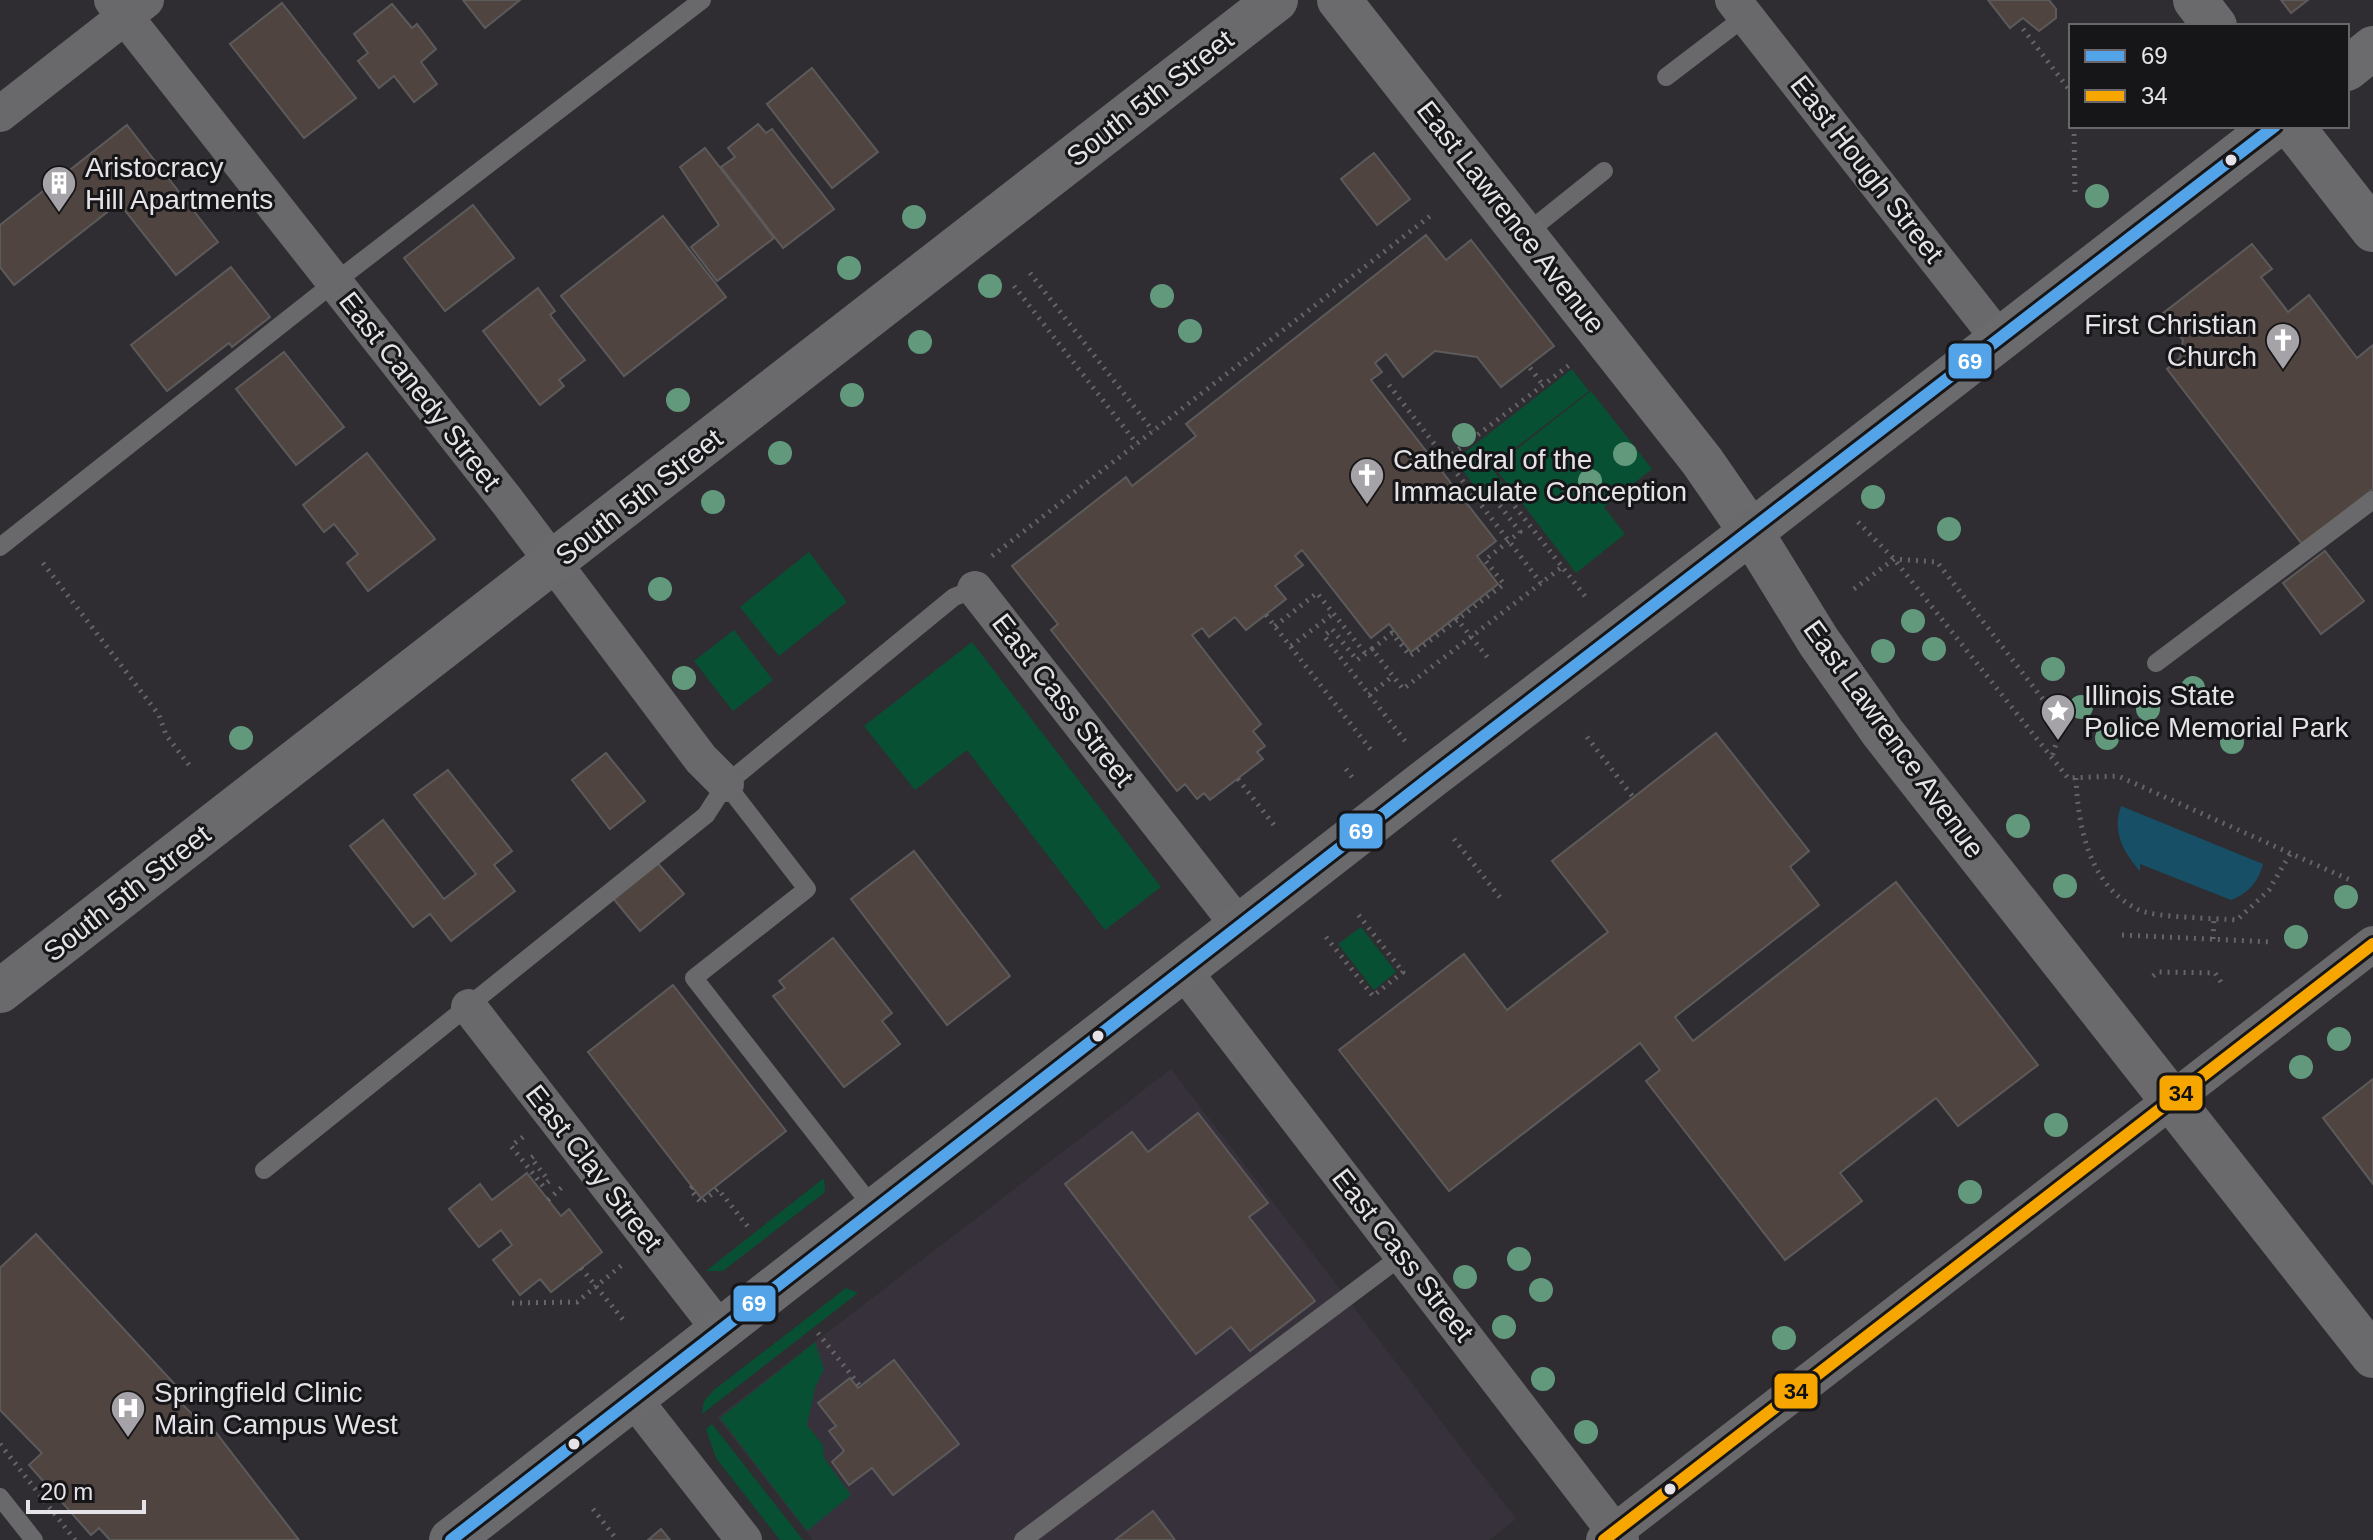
<svg xmlns="http://www.w3.org/2000/svg" width="2373" height="1540" viewBox="0 0 2373 1540" font-family="Helvetica,sans-serif">
  <rect width="100%" height="100%" fill="#2f2d31"/>
  <path fill="#37313c" d="M 1171,1069 L 1516,1519 L 1489,1540 L 813,1540 L 717,1417 Z"/>
  <g fill="#075034">
    <path d="M 1572,369 L 1589,391 L 1491,467 L 1504,485 L 1485,500 L 1455,460 Z"/>
    <path d="M 1591,391 L 1652,469 L 1604,507 L 1625,534 L 1576,573 L 1494,467 Z"/>
    <path d="M 809,552 L 847,602 L 779,656 L 740,607 Z"/>
    <path d="M 734,630 L 773,680 L 733,711 L 694,661 Z"/>
    <path d="M 972,642 L 1161,887 L 1105,930 L 967,750 L 915,790 L 864,726 Z"/>
    <path d="M 1361,927 L 1396,972 L 1374,990 L 1338,944 Z"/>
    <path d="M 824,1178 L 825,1192 L 723,1271 L 706,1271 Z"/>
    <path d="M 846,1288 L 858,1293 L 702,1414 L 704,1401 L 714,1390 Z"/>
    <path d="M 815,1342 L 824,1369 L 815,1388 L 807,1425 L 823,1445 L 824,1458 L 851,1495 L 807,1531 L 720,1418 Z"/>
    <path d="M 712,1424 L 803,1540 L 780,1540 L 716,1458 L 706,1429 Z"/>
  </g>
  <path fill="#164f66" d="M 2121,806 L 2263,864 C 2258,882 2249,893 2231,900 L 2140,864 L 2140,871 C 2123,852 2112,831 2121,806 Z"/>
  <g fill="#4f443f" stroke="#5c5a5b" stroke-width="2">
    <path d="M 463,0 L 520,0 L 485,28 Z"/>
    <path d="M 1988,0 L 2049,0 L 2056,9 L 2056,18 L 2039,31 L 2023,18 L 2010,28 Z"/>
    <path d="M 2281,0 L 2308,0 L 2291,13 Z"/>
    <path d="M 282,3 L 356,98 L 304,138 L 230,44 Z"/>
    <path d="M 392,4 L 412,28 L 417,24 L 436,49 L 421,62 L 437,84 L 414,102 L 394,76 L 379,88 L 358,61 L 368,53 L 354,34 Z"/>
    <path d="M 812,68 L 878,152 L 832,188 L 767,104 Z"/>
    <path d="M 758,124 L 766,133 L 772,129 L 834,209 L 783,248 L 721,167 L 735,157 L 728,148 Z"/>
    <path d="M 127,125 L 218,242 L 176,275 L 119,203 L 14,285 L 0,267 L 0,225 Z"/>
    <path d="M 705,148 L 774,238 L 717,281 L 691,247 L 719,225 L 680,167 Z"/>
    <path d="M 1374,153 L 1410,199 L 1377,225 L 1341,179 Z"/>
    <path d="M 473,205 L 514,258 L 445,311 L 404,258 Z"/>
    <path d="M 663,216 L 726,297 L 624,376 L 561,296 Z"/>
    <path d="M 1426,235 L 1446,260 L 1471,240 L 1554,346 L 1501,387 L 1477,357 L 1435,351 L 1403,377 L 1386,354 L 1375,363 L 1382,372 L 1371,380 L 1496,541 L 1477,556 L 1498,584 L 1411,652 L 1389,624 L 1371,638 L 1302,550 L 1295,556 L 1303,565 L 1275,586 L 1286,599 L 1246,630 L 1235,617 L 1209,637 L 1202,628 L 1192,635 L 1261,724 L 1253,731 L 1265,746 L 1257,752 L 1263,759 L 1210,800 L 1204,793 L 1197,799 L 1185,784 L 1177,791 L 1051,630 L 1058,624 L 1012,566 L 1126,477 L 1132,486 L 1196,436 L 1186,424 Z"/>
    <path d="M 2252,244 L 2272,269 L 2261,277 L 2288,312 L 2309,295 L 2357,358 L 2373,345 L 2373,489 L 2302,544 L 2167,369 L 2180,358 L 2183,340 L 2162,314 Z"/>
    <path d="M 231,267 L 270,317 L 232,347 L 229,343 L 167,391 L 131,345 Z"/>
    <path d="M 538,288 L 555,311 L 550,315 L 585,360 L 559,380 L 564,386 L 540,405 L 483,331 Z"/>
    <path d="M 284,352 L 344,427 L 296,465 L 236,389 Z"/>
    <path d="M 367,453 L 435,539 L 368,591 L 347,563 L 358,554 L 334,524 L 324,532 L 303,505 Z"/>
    <path d="M 2325,551 L 2364,601 L 2321,634 L 2283,583 Z"/>
    <path d="M 1716,733 L 1809,851 L 1790,867 L 1819,905 L 1675,1017 L 1693,1041 L 1896,882 L 2038,1065 L 1958,1126 L 1936,1098 L 1840,1173 L 1862,1201 L 1785,1260 L 1646,1081 L 1660,1070 L 1640,1043 L 1449,1191 L 1339,1050 L 1464,954 L 1507,1010 L 1608,932 L 1552,861 Z"/>
    <path d="M 606,753 L 645,801 L 610,829 L 572,780 Z"/>
    <path d="M 448,770 L 512,851 L 494,865 L 515,891 L 451,941 L 430,914 L 413,927 L 350,846 L 383,820 L 444,899 L 476,874 L 414,795 Z"/>
    <path d="M 914,851 L 1010,976 L 947,1025 L 851,899 Z"/>
    <path d="M 656,861 L 684,894 L 640,931 L 612,897 Z"/>
    <path d="M 833,938 L 892,1013 L 882,1021 L 900,1044 L 844,1087 L 773,996 L 785,988 L 779,981 Z"/>
    <path d="M 673,985 L 786,1131 L 701,1198 L 588,1052 Z"/>
    <path d="M 2373,1079 L 2373,1184 L 2323,1118 Z"/>
    <path d="M 1198,1113 L 1268,1203 L 1249,1217 L 1315,1301 L 1250,1351 L 1231,1327 L 1196,1354 L 1065,1184 L 1132,1132 L 1148,1152 Z"/>
    <path d="M 527,1173 L 561,1216 L 569,1209 L 602,1252 L 551,1292 L 540,1279 L 520,1295 L 493,1260 L 512,1245 L 501,1230 L 479,1247 L 449,1209 L 480,1184 L 492,1200 Z"/>
    <path d="M 36,1234 L 181,1391 L 176,1398 L 203,1425 L 207,1421 L 299,1540 L 110,1540 L 99,1528 L 91,1535 L 29,1465 L 42,1453 L 0,1410 L 0,1268 Z"/>
    <path d="M 894,1360 L 959,1444 L 893,1495 L 872,1468 L 849,1485 L 832,1462 L 844,1451 L 829,1431 L 836,1426 L 818,1403 L 850,1378 L 858,1388 Z"/>
    <path d="M 1153,1511 L 1175,1540 L 1115,1540 Z"/>
    <path d="M 661,1529 L 670,1540 L 648,1540 Z"/>
  </g>
  <g fill="none" stroke-linecap="round" stroke-linejoin="round">
    <g stroke="#656467" stroke-width="5" stroke-dasharray="2 6" stroke-linecap="butt">
      <path d="M 2023,29 L 2071,92"/>
      <path d="M 2074,126 L 2075,196"/>
      <path d="M 1030,273 L 1153,431"/>
      <path d="M 1014,286 L 1137,444"/>
      <path d="M 1530,368 L 1543,385"/>
      <path d="M 1389,385 L 1541,583"/>
      <path d="M 1446,459 L 1572,363"/>
      <path d="M 1858,522 L 1894,559 L 2068,778 L 2118,776 L 2350,880"/>
      <path d="M 992,556 L 1434,213"/>
      <path d="M 43,563 L 159,715 L 166,735 L 189,765"/>
      <path d="M 1854,589 L 1894,559 L 1937,562 L 2062,724 L 2052,757"/>
      <path d="M 1266,615 L 1371,750"/>
      <path d="M 1456,618 L 1488,658"/>
      <path d="M 1275,626 L 1317,593 L 1365,653"/>
      <path d="M 1291,646 L 1334,613"/>
      <path d="M 1372,649 L 1392,633 L 1410,656 L 1504,584 L 1485,560 L 1520,532 L 1497,502 L 1506,495 L 1588,600"/>
      <path d="M 1369,695 L 1393,676"/>
      <path d="M 1587,737 L 1633,797"/>
      <path d="M 1405,741 L 1324,636 L 1332,629 L 1357,660 L 1372,649 L 1403,689 L 1562,567"/>
      <path d="M 1346,769 L 1355,781"/>
      <path d="M 2076,778 C 2078,827 2089,886 2139,910 C 2157,918 2215,918 2237,920 L 2269,890 L 2290,854"/>
      <path d="M 1238,779 L 1274,825"/>
      <path d="M 1454,839 L 1502,900"/>
      <path d="M 2122,935 L 2272,942"/>
      <path d="M 1326,937 L 1373,996 L 1403,972 L 1357,913"/>
      <path d="M 2213,939 L 2214,918"/>
      <path d="M 2153,976 L 2158,972 L 2215,973 L 2221,982"/>
      <path d="M 523,1137 L 511,1146 L 543,1186 L 549,1181 L 531,1158 L 535,1155"/>
      <path d="M 692,1187 L 690,1189 L 701,1203 L 718,1189 L 749,1228"/>
      <path d="M 548,1200 L 562,1187"/>
      <path d="M 581,1268 L 625,1322"/>
      <path d="M 512,1303 L 577,1302 L 622,1265"/>
      <path d="M 818,1333 L 860,1386"/>
      <path d="M 0,1444 L 75,1540"/>
      <path d="M 593,1509 L 617,1540"/>
    </g>
    <g stroke="#69686a" stroke-width="18">
      <path d="M 1666,77 L 1746,16"/>
      <path d="M 1524,235 L 1604,171"/>
      <path d="M 0,547 L 335,282 L 702,0"/>
      <path d="M 2156,663 L 2373,500"/>
      <path d="M 726,784 L 807,889 L 694,978 L 875,1210"/>
      <path d="M 264,1170 L 706,815 L 726,784 L 954,597 L 975,589"/>
      <path d="M 0,1497 L 34,1540"/>
      <path d="M 1023,1540 L 1403,1255"/>
    </g>
    <g stroke="#69686a" stroke-width="36">
      <path d="M 112,0 L 507,501 L 701,759 L 726,784"/>
      <path d="M 1733,0 L 1999,339"/>
      <path d="M 0,114 L 146,0"/>
      <path d="M 975,589 L 1239,926"/>
      <path d="M 1183,970 L 1621,1540"/>
      <path d="M 469,1007 L 720,1330"/>
      <path d="M 633,1398 L 744,1540"/>
      <path d="M 1604,1540 L 2373,944"/>
    </g>
    <g stroke="#6b6b6d" stroke-width="44">
      <path d="M 1339,0 L 1702,461 L 1751,532 L 2275,126"/>
      <path d="M 2347,69 L 2373,48"/>
    </g>
    <g stroke="#6a696c" stroke-width="44">
      <path d="M 2195,0 L 2215,26"/>
      <path d="M 2292,126 L 2373,230"/>
      <path d="M 0,991 L 1276,0"/>
      <path d="M 451,1540 L 1432,776 L 1751,532 L 1819,642 L 1883,733 L 2373,1356"/>
    </g>
    <g stroke="#161518" stroke-width="18">
      <path id="bus-1" d="M 451,1540 L 1432,776 L 2275,126"/>
    </g>
    <g stroke="#161518" stroke-width="18">
      <path id="bus-2" d="M 1604,1540 L 2373,944"/>
    </g>
    <use href="#bus-1" stroke="#53a3e8" stroke-width="12"/>
    <use href="#bus-2" stroke="#f7a600" stroke-width="12"/>
  </g>
  <g fill="#62997d">
    <circle cx="2097" cy="196" r="12"/>
    <circle cx="914" cy="217" r="12"/>
    <circle cx="849" cy="268" r="12"/>
    <circle cx="990" cy="286" r="12"/>
    <circle cx="1162" cy="296" r="12"/>
    <circle cx="1190" cy="331" r="12"/>
    <circle cx="920" cy="342" r="12"/>
    <circle cx="852" cy="395" r="12"/>
    <circle cx="678" cy="400" r="12"/>
    <circle cx="1464" cy="435" r="12"/>
    <circle cx="780" cy="453" r="12"/>
    <circle cx="1625" cy="454" r="12"/>
    <circle cx="1590" cy="481" r="12"/>
    <circle cx="1873" cy="497" r="12"/>
    <circle cx="713" cy="502" r="12"/>
    <circle cx="1949" cy="529" r="12"/>
    <circle cx="660" cy="589" r="12"/>
    <circle cx="1913" cy="621" r="12"/>
    <circle cx="1934" cy="649" r="12"/>
    <circle cx="1883" cy="651" r="12"/>
    <circle cx="2053" cy="669" r="12"/>
    <circle cx="684" cy="678" r="12"/>
    <circle cx="2193" cy="688" r="12"/>
    <circle cx="2081" cy="707" r="12"/>
    <circle cx="2148" cy="709" r="12"/>
    <circle cx="241" cy="738" r="12"/>
    <circle cx="2107" cy="738" r="12"/>
    <circle cx="2232" cy="742" r="12"/>
    <circle cx="2018" cy="826" r="12"/>
    <circle cx="2065" cy="886" r="12"/>
    <circle cx="2346" cy="897" r="12"/>
    <circle cx="2296" cy="937" r="12"/>
    <circle cx="2339" cy="1039" r="12"/>
    <circle cx="2301" cy="1067" r="12"/>
    <circle cx="2056" cy="1125" r="12"/>
    <circle cx="1970" cy="1192" r="12"/>
    <circle cx="1519" cy="1259" r="12"/>
    <circle cx="1465" cy="1277" r="12"/>
    <circle cx="1541" cy="1290" r="12"/>
    <circle cx="1504" cy="1327" r="12"/>
    <circle cx="1784" cy="1338" r="12"/>
    <circle cx="1543" cy="1379" r="12"/>
    <circle cx="1586" cy="1432" r="12"/>
  </g>
  <defs>
    <g id="building-pin" transform="scale(1.8)"><path d="M0 17L-7.5 6A9.5 9.5 0 1 1 7.5 6Z" fill="#a5a3a7" stroke="#161518"/><path d="M-4-6H4V6H1V3H-1V6H-4ZM-2.5-4.3h1.7v1.8h-1.7ZM.8-4.3h1.7v1.8H.8ZM-2.5-1h1.7V.8h-1.7ZM.8-1h1.7V.8H.8Z" fill="#fff"/></g>
    <g id="church-pin" transform="scale(1.8)"><path d="M0 17L-7.5 6A9.5 9.5 0 1 1 7.5 6Z" fill="#a5a3a7" stroke="#161518"/><path d="M-1.2-6h2.4v3.5h3.3v2.4h-3.3V6h-2.4V-.1h-3.3v-2.4h3.3Z" fill="#fff"/></g>
    <g id="sight-pin" transform="scale(1.8)"><path d="M0 17L-7.5 6A9.5 9.5 0 1 1 7.5 6Z" fill="#a5a3a7" stroke="#161518"/><path d="M0-6L1.8-2.2L6-1.7L2.9 1.2L3.7 5.4L0 3.3L-3.7 5.4L-2.9 1.2L-6-1.7L-1.8-2.2Z" fill="#fff"/></g>
    <g id="hospital-pin" transform="scale(1.8)"><path d="M0 17L-7.5 6A9.5 9.5 0 1 1 7.5 6Z" fill="#a5a3a7" stroke="#161518"/><path d="M-5-5h3v3.5h4V-5h3V5h-3V1.5h-4V5h-3Z" fill="#fff"/></g>
  </defs>
  <g fill-rule="evenodd">
    <use href="#building-pin" x="59" y="183"/>
    <use href="#church-pin" x="2283" y="340"/>
    <use href="#church-pin" x="1367" y="475"/>
    <use href="#sight-pin" x="2058" y="711"/>
    <use href="#hospital-pin" x="128" y="1408"/>
  </g>
  <g fill="#e5e3e7" stroke="#161518" stroke-width="3">
    <circle cx="2231" cy="160" r="7"/>
    <circle cx="1098" cy="1036" r="7"/>
    <circle cx="574" cy="1444" r="7"/>
    <circle cx="1670" cy="1489" r="7"/>
  </g>
  <g text-anchor="middle" dominant-baseline="central" stroke-width="6" stroke-linejoin="round" paint-order="stroke">
    <g font-size="28" fill="#e5e3e7" stroke="#161518">
      <text transform="translate(1150 98) rotate(-38)">South 5th Street</text>
      <text transform="translate(1867 169) rotate(52)">East Hough Street</text>
      <text transform="translate(1511 217) rotate(52)">East Lawrence Avenue</text>
      <text transform="translate(420 391) rotate(52)">East Canedy Street</text>
      <text transform="translate(639 497) rotate(-38)">South 5th Street</text>
      <text transform="translate(1063 700) rotate(52)">East Cass Street</text>
      <text transform="translate(1894 739) rotate(54)">East Lawrence Avenue</text>
      <text transform="translate(127 893) rotate(-38)">South 5th Street</text>
      <text transform="translate(594 1168) rotate(52)">East Clay Street</text>
      <text transform="translate(1403 1255) rotate(52)">East Cass Street</text>
    </g>
    <g font-size="28" fill="#e5e3e7" stroke="#161518" text-anchor="start">
      <text x="85" y="167">Aristocracy<tspan x="85" dy="32">Hill Apartments</tspan></text>
      <text x="2257" y="324" text-anchor="end">First Christian<tspan x="2257" dy="32">Church</tspan></text>
      <text x="1393" y="459">Cathedral of the<tspan x="1393" dy="32">Immaculate Conception</tspan></text>
      <text x="2084" y="695">Illinois State<tspan x="2084" dy="32">Police Memorial Park</tspan></text>
      <text x="154" y="1392">Springfield Clinic<tspan x="154" dy="32">Main Campus West</tspan></text>
    </g>
  </g>
  <g stroke="#161518" stroke-width="3">
    <rect x="1947" y="342" width="46" height="38" rx="8" fill="#53a3e8"/>
    <rect x="1338" y="812" width="46" height="38" rx="8" fill="#53a3e8"/>
    <rect x="2158" y="1074" width="46" height="38" rx="8" fill="#f7a600"/>
    <rect x="732" y="1284" width="45" height="39" rx="8" fill="#53a3e8"/>
    <rect x="1773" y="1372" width="46" height="38" rx="8" fill="#f7a600"/>
  </g>
  <g font-size="22" text-anchor="middle" font-weight="bold" fill="#fff">
    <text x="1970" y="369">69</text>
    <text x="1361" y="839">69</text>
    <text x="754" y="1311">69</text>
  </g>
  <g font-size="22" text-anchor="middle" font-weight="bold" fill="#111">
    <text x="2181" y="1101">34</text>
    <text x="1796" y="1399">34</text>
  </g>
  <rect x="2069" y="24" width="280" height="104" fill="#161518" stroke="#69676b" stroke-width="2"/>
  <rect x="2085" y="50" width="40" height="12" fill="#53a3e8" stroke="#69676b" stroke-width="2"/>
  <text x="2141" y="64" font-size="24" fill="#e5e3e7">69</text>
  <rect x="2085" y="90" width="40" height="12" fill="#f7a600" stroke="#69676b" stroke-width="2"/>
  <text x="2141" y="104" font-size="24" fill="#e5e3e7">34</text>
  <path d="M28 1500v12h116v-12" fill="none" stroke="#e5e3e7" stroke-width="4"/>
  <text x="40" y="1500" font-size="24" fill="#e5e3e7" stroke="#161518" stroke-width="6" paint-order="stroke">20 m</text>
</svg>
